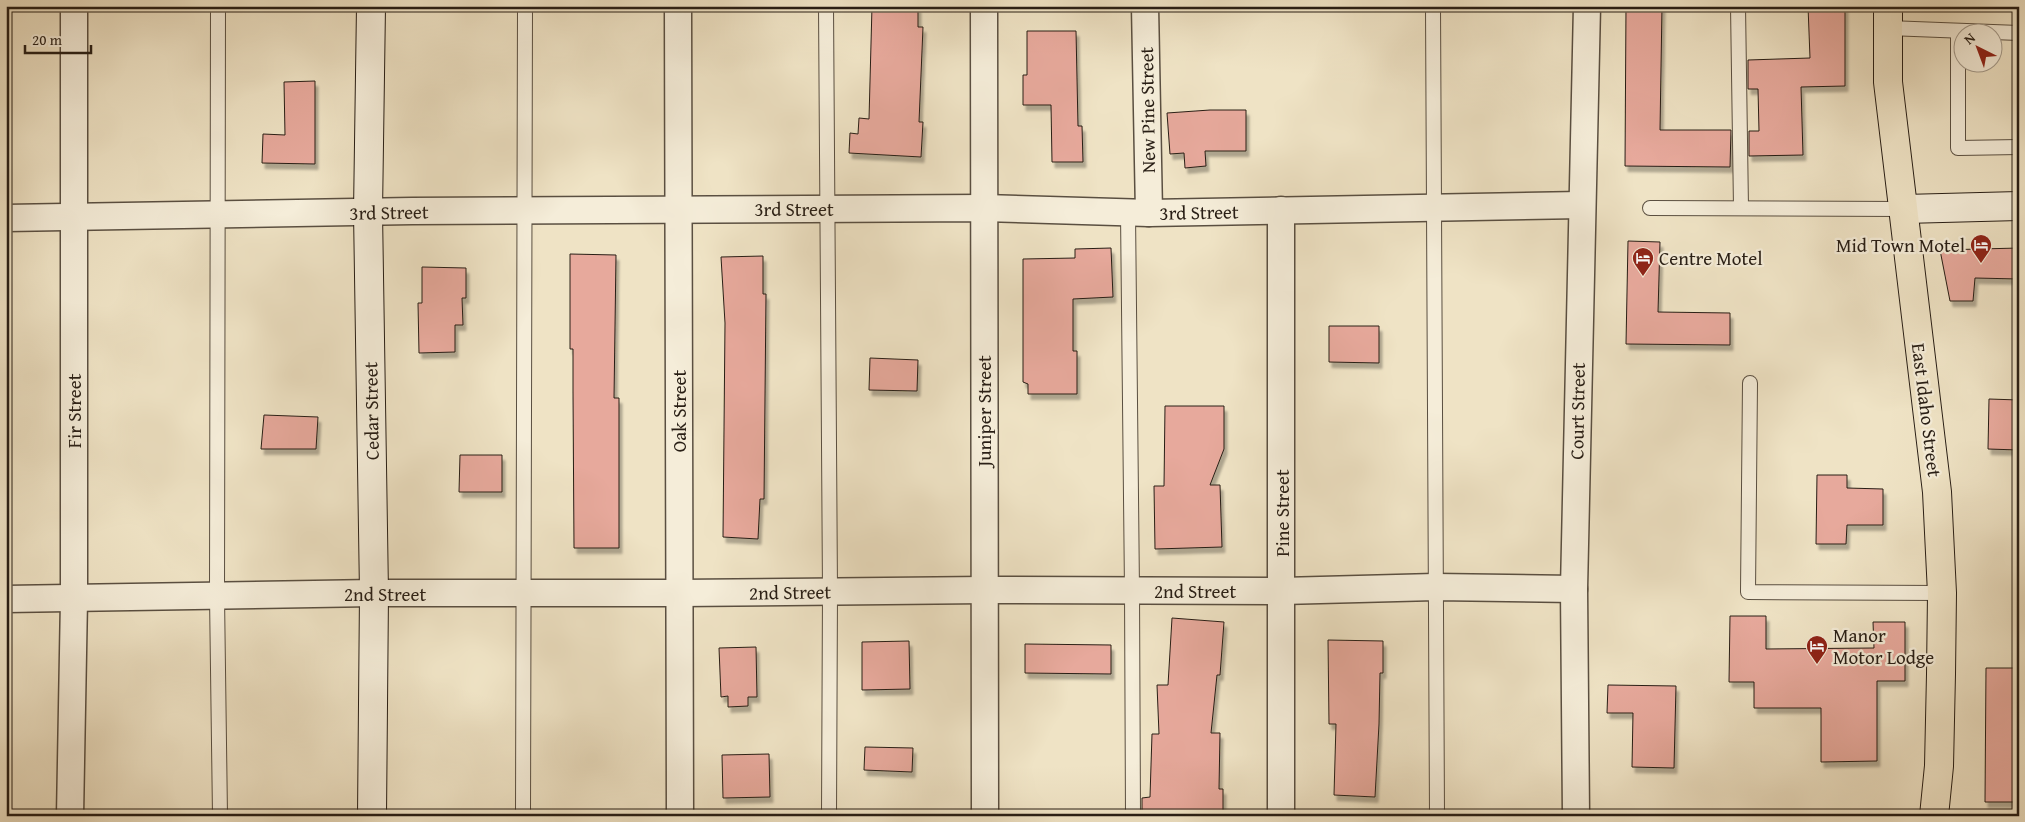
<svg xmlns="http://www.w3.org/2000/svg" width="2025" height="822" viewBox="0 0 2025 822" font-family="'Gentium Book Plus',serif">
  <defs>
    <filter id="shadow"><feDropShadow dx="3" dy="5.5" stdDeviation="1" flood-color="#0004"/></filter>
  </defs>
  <rect width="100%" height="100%" fill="#efe3c5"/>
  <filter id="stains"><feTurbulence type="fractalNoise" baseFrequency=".004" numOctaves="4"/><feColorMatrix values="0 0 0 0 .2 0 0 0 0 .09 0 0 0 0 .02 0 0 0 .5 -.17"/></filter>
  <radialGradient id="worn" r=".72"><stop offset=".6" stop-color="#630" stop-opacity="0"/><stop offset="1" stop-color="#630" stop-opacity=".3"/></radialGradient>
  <g fill="#e7a99c" stroke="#281e15" filter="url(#shadow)">
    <path d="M 872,6 L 918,6 L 918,27 L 923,27 L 919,122 L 923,122 L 921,157 L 849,153 L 850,133 L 858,134 L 859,118 L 869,119 Z"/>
    <path d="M 1626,6 L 1662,6 L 1660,130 L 1731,130 L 1730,167 L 1625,166 Z"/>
    <path d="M 1808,6 L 1845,6 L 1845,86 L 1801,87 L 1803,155 L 1749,156 L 1749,131 L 1759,131 L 1758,89 L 1748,89 L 1748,60 L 1810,58 Z"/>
    <path d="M 1027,31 L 1076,31 L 1078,126 L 1082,126 L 1083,162 L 1052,162 L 1051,105 L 1023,105 L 1023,75 L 1027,75 Z"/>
    <path d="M 315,81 L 315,164 L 262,163 L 263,134 L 285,135 L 284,82 Z"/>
    <path d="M 1210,110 L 1246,110 L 1246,151 L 1205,151 L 1206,166 L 1185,168 L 1184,153 L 1170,154 L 1167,113 Z"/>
    <path d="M 1628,241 L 1660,242 L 1658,312 L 1730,313 L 1730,345 L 1626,344 Z"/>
    <path d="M 1111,248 L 1113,297 L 1073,299 L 1073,351 L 1077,351 L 1077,394 L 1028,394 L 1028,384 L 1023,382 L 1023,259 L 1075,258 L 1075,249 Z"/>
    <path d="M 2019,248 L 2019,279 L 1975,278 L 1973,301 L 1950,301 L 1940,250 Z"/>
    <path d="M 570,254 L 616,255 L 614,398 L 619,398 L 619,548 L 574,548 L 573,391 L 573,349 L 570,349 Z"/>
    <path d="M 763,256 L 763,294 L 766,294 L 764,499 L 760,499 L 758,539 L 723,537 L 725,323 L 721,257 Z"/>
    <path d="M 422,267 L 466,268 L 466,298 L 462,298 L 463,325 L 455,325 L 455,352 L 419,353 L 418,303 L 422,303 Z"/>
    <path d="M 1329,326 L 1379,326 L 1379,363 L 1329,362 Z"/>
    <path d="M 870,358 L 918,360 L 917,391 L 869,390 Z"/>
    <path d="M 1989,399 L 2019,400 L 2019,450 L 1988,449 Z"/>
    <path d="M 1165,406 L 1224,406 L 1224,449 L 1210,485 L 1220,485 L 1222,547 L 1155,549 L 1154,486 L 1164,486 Z"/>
    <path d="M 264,415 L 318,417 L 316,449 L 261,449 Z"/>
    <path d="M 460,455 L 502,455 L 502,492 L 459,492 Z"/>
    <path d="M 1817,475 L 1847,475 L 1847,488 L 1883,489 L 1883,525 L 1847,525 L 1846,544 L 1816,544 Z"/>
    <path d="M 1730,616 L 1766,616 L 1766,649 L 1874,648 L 1873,622 L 1905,622 L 1905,681 L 1877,681 L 1877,761 L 1821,762 L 1821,708 L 1754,708 L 1754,682 L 1729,682 Z"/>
    <path d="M 1172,618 L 1224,622 L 1220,675 L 1217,675 L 1211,733 L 1220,733 L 1219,789 L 1223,789 L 1223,816 L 1142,816 L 1142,798 L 1150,797 L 1152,734 L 1159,734 L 1157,685 L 1168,685 Z"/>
    <path d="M 1328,640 L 1383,641 L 1383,673 L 1380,673 L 1379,724 L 1375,797 L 1334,795 L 1336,724 L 1329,724 Z"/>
    <path d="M 909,641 L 910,689 L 862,690 L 862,642 Z"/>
    <path d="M 1025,644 L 1111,645 L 1111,674 L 1025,673 Z"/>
    <path d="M 756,647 L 757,697 L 748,697 L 748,706 L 728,707 L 728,696 L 721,697 L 719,648 Z"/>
    <path d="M 1986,668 L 2019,668 L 2019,802 L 1985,802 Z"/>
    <path d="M 1608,685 L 1676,686 L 1674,768 L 1632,767 L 1633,713 L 1607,713 Z"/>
    <path d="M 865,747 L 913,748 L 912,772 L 864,770 Z"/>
    <path d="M 769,754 L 770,797 L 723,798 L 722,755 Z"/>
  </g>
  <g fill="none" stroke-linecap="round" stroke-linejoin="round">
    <g stroke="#5a4f41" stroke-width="16">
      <g id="lane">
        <path d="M 218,6 L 217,596 L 220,816"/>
        <path d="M 826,6 L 830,591 L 829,816"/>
        <path d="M 1433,6 L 1437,816"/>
        <path d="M 1738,6 L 1741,208"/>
        <path d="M 1888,28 L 2019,33"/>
        <path d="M 1958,31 L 1958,148 L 2019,147"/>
        <path d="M 1650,208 L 1904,209"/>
        <path d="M 1128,213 L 1132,591 L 1133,816"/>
        <path d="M 1750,383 L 1748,592 L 1942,593"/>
        <path d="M 523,816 L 525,6"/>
      </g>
    </g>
    <g stroke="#5a4f41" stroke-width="29">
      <g id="street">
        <path d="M 678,6 L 680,816"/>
        <path d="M 984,6 L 985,816"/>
        <path d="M 1145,6 L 1149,213"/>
        <path d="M 1281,210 L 1281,816"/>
        <path d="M 6,218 L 412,211 L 984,208 L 1149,213 L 1581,205"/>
        <path d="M 6,599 L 374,593 L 679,593 L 985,590 L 1282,591 L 1435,587 L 1574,589"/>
        <path d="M 70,816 L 74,599 L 74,6"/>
        <path d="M 1576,816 L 1574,589 L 1587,6"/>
      </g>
    </g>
    <g stroke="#281e15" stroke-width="30">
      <g id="secondary">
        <path d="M 371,6 L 368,212 L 374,593 L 372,816"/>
        <path d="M 1904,209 L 2019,206"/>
      </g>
    </g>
    <g stroke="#281e15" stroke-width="30">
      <path id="primary" d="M 1888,6 L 1888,82 L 1937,492 L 1942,593 L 1941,674 L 1939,766 L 1934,816"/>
    </g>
    <use href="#lane" stroke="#f5edd9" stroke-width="14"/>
    <use href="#street" stroke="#f5edd9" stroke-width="26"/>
    <use href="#secondary" stroke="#f5edd9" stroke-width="28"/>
    <use href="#primary" stroke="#efe3c5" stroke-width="28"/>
  </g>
  <defs>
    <g id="hotel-pin" transform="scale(1.125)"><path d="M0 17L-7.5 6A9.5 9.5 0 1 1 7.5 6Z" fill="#8f2418" stroke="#f5edd9"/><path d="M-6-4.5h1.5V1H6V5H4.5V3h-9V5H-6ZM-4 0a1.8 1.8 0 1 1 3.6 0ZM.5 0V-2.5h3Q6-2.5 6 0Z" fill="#fff"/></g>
  </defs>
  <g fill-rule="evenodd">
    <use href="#hotel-pin" x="1981" y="245"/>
    <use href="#hotel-pin" x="1643" y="258"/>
    <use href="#hotel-pin" x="1817" y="646"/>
  </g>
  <g text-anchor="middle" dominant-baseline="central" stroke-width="4.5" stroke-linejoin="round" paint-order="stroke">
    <g font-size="19" fill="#281e15" stroke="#f5edd9">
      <text transform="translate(1147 110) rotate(-91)">New Pine Street</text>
      <text x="794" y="209">3rd Street</text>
      <text transform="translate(389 212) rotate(-1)">3rd Street</text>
      <text transform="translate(1199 212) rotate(-1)">3rd Street</text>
      <text transform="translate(1927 410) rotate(83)">East Idaho Street</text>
      <text transform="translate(74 411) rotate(-90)">Fir Street</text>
      <text transform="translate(371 411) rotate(-91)">Cedar Street</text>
      <text transform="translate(679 411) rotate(-90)">Oak Street</text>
      <text transform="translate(984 411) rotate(-90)">Juniper Street</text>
      <text transform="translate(1577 411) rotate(-89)">Court Street</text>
      <text transform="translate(1282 513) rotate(-90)">Pine Street</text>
      <text x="1195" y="591">2nd Street</text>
      <text transform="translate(790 592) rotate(-1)">2nd Street</text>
      <text x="385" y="594">2nd Street</text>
    </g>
    <g font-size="19" fill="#281e15" stroke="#f5edd9" text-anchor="start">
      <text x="1965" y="245" text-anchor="end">Mid Town Motel</text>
      <text x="1659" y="258">Centre Motel</text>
      <text x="1833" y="635">Manor<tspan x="1833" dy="22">Motor Lodge</tspan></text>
    </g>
  </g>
  <rect width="2025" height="822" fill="none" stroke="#efe3c5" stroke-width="25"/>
  <rect x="8" y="8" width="2010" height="807" fill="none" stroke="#281e15" stroke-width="2.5"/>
  <rect x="12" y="12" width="2000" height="797" fill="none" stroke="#281e15"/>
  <g transform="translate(1978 48) rotate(318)"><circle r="24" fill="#f5edd9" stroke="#a39a8b"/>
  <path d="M0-4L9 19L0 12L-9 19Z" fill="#8f2418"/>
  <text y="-8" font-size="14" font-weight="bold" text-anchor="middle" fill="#281e15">N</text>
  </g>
  <path d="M25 45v8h66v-8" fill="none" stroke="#281e15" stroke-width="2.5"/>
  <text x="32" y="45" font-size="15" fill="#281e15" stroke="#f5edd9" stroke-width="4" paint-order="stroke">20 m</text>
  <rect width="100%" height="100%" filter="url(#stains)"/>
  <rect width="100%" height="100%" fill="url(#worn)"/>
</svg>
